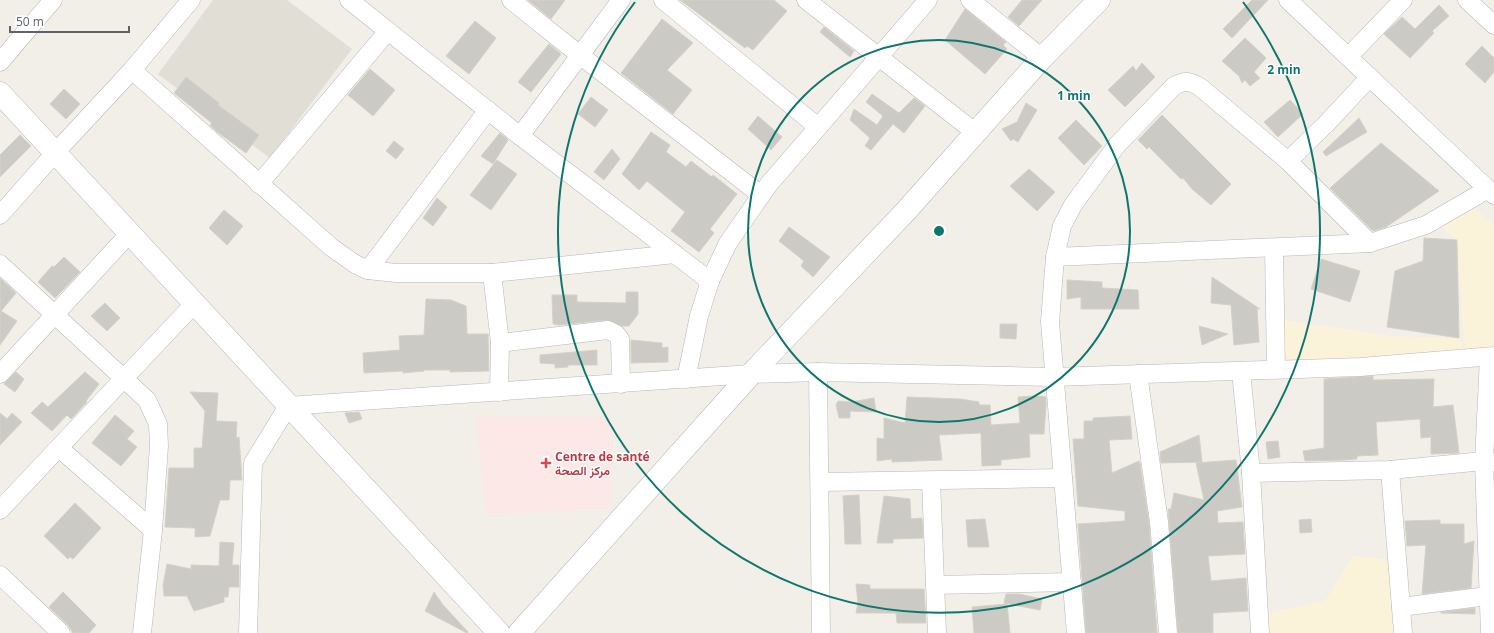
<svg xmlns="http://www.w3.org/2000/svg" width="1494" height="633" viewBox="0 0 1494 633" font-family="'Open Sans',Vazirmatn,sans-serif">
  <rect width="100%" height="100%" fill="#f1efe8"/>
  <path fill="#e1ded6" d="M 213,0 L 287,0 L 352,49 L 270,158 L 158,74 Z"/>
  <path fill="#fce8e6" d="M 475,417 L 613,417 L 610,508 L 487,515 Z"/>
  <g fill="#fbf3d9">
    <path d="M 1470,205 L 1494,224 L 1494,352 L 1283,362 L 1276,319 L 1391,336 L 1459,338 L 1465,352 L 1457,240 L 1434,220 Z"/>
    <path d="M 1353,556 L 1391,560 L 1403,633 L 1266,633 L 1268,613 L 1325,601 Z"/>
  </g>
  <g fill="#cccac5" stroke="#d6d1c6">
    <path d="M 528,0 L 565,0 L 551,19 Z"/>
    <path d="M 680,0 L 774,0 L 787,11 L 753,50 L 747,46 L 745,48 Z"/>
    <path d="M 1022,0 L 1042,0 L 1019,26 L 1008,17 Z"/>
    <path d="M 1252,0 L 1268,0 L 1232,38 L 1223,29 Z"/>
    <path d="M 1439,5 L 1449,16 L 1432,31 L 1434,33 L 1410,58 L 1384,34 L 1402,17 L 1415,29 Z"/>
    <path d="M 965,9 L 1006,42 L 1003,45 L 1007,49 L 985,74 L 945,40 Z"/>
    <path d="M 662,19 L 693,43 L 667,70 L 692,90 L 673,114 L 621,73 Z"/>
    <path d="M 475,21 L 496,38 L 469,74 L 446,56 Z"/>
    <path d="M 824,27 L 854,51 L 850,57 L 820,32 Z"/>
    <path d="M 1245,38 L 1266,58 L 1254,72 L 1260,78 L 1250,86 L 1245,80 L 1242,83 L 1239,76 L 1222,61 Z"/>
    <path d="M 549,44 L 561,54 L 531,92 L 518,82 Z"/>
    <path d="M 1482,46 L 1494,58 L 1494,72 L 1485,83 L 1465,64 Z"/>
    <path d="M 1142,63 L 1155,77 L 1125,107 L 1108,90 L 1133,66 L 1136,71 Z"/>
    <path d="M 370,69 L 395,90 L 373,116 L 348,95 Z"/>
    <path d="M 186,77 L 219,103 L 218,105 L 259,135 L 246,153 L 216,131 L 210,125 L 212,123 L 174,93 Z"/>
    <path d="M 64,89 L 80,104 L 66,119 L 50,104 Z"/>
    <path d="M 872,94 L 899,113 L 914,98 L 925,106 L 904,133 L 893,124 L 871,150 L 865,146 L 870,138 L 850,120 L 854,109 L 877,125 L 883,116 L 866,102 Z"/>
    <path d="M 591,97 L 608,110 L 595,127 L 578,114 Z"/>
    <path d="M 1290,100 L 1303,114 L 1278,137 L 1264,122 Z"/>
    <path d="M 1026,103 L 1037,110 L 1018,142 L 1013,139 L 1011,141 L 1002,129 L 1017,122 Z"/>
    <path d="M 1162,115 L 1231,184 L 1211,205 L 1192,189 L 1183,178 L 1181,179 L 1149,147 L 1147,149 L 1138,140 Z"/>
    <path d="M 758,116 L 782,137 L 771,150 L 748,129 Z"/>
    <path d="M 1359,118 L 1367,132 L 1326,156 L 1323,152 Z"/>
    <path d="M 1076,120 L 1102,146 L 1084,165 L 1058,138 Z"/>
    <path d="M 651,132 L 670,145 L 666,152 L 686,167 L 691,161 L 712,177 L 713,175 L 737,194 L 710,229 L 714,233 L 699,252 L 671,231 L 685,212 L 647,181 L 639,190 L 622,174 Z"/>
    <path d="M 500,133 L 508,140 L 493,164 L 481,156 Z"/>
    <path d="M 20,135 L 31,146 L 0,177 L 0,155 Z"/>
    <path d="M 394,141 L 404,149 L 396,159 L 386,151 Z"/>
    <path d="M 1381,143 L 1439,191 L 1386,227 L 1373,231 L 1330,188 Z"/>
    <path d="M 612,149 L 620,159 L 604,180 L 594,172 Z"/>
    <path d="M 497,160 L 517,174 L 491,210 L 470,195 Z"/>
    <path d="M 1029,169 L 1055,192 L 1037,211 L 1010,186 Z"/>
    <path d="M 437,198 L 447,207 L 433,226 L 423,218 Z"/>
    <path d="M 224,210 L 243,226 L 227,245 L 209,228 Z"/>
    <path d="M 789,227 L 830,257 L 813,277 L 801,266 L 804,261 L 779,241 Z"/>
    <path d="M 1424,238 L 1457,240 L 1459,338 L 1387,327 L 1395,271 L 1423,261 Z"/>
    <path d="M 64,257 L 80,272 L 55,298 L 38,282 L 52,266 L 54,267 Z"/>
    <path d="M 1321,259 L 1360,271 L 1350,302 L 1311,289 Z"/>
    <path d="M 1212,277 L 1260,309 L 1257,308 L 1259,342 L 1234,345 L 1231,305 L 1211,303 Z"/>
    <path d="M 0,278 L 16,293 L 1,311 L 17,321 L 0,345 Z"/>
    <path d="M 1067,280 L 1102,282 L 1102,288 L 1138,290 L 1139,309 L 1081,309 L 1081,297 L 1067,299 Z"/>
    <path d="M 626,292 L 638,292 L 638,314 L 629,326 L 622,326 L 607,320 L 559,325 L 553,324 L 552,295 L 577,295 L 577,302 L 626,303 Z"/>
    <path d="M 426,299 L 451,300 L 466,306 L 467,334 L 488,334 L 489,371 L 450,372 L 450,370 L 424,370 L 424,371 L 403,373 L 403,371 L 364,373 L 363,353 L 400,350 L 399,336 L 424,335 Z"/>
    <path d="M 105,303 L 120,318 L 107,331 L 91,316 Z"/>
    <path d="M 1000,324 L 1017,324 L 1016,339 L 1000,338 Z"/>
    <path d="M 1199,326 L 1228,334 L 1202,345 Z"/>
    <path d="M 631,340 L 662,343 L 662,348 L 668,347 L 668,362 L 631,363 Z"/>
    <path d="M 597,350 L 597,365 L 568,365 L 568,367 L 555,368 L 555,364 L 540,363 L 540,355 Z"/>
    <path d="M 16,372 L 24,379 L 15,392 L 4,384 Z"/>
    <path d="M 85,372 L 99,384 L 86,401 L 87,402 L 73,417 L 71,419 L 67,415 L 52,431 L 31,413 L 42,402 L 48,407 Z"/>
    <path d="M 1373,376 L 1373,380 L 1434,379 L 1433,407 L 1453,405 L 1459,453 L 1431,454 L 1431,437 L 1421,438 L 1420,419 L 1376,422 L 1378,455 L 1357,456 L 1357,459 L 1344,460 L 1305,461 L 1303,451 L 1324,448 L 1324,379 Z"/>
    <path d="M 190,392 L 218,393 L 216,421 L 237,422 L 236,438 L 239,437 L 242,480 L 230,480 L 229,500 L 220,500 L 210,536 L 195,537 L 195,528 L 165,527 L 169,468 L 194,468 L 194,448 L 202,448 L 205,411 Z"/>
    <path d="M 1035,396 L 1046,397 L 1046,405 L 1044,434 L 1029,434 L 1030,457 L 1001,460 L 1001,465 L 982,466 L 981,433 L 939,435 L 942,460 L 892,462 L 892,459 L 877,461 L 877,438 L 884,439 L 884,418 L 905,423 L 907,397 L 960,399 L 979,402 L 979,405 L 990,405 L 991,425 L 1020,423 L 1018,397 Z"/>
    <path d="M 874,398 L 876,412 L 850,411 L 850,418 L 839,418 L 836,405 L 838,401 L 851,402 Z"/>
    <path d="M 359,412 L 362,419 L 349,423 L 345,413 Z"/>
    <path d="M 0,413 L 7,419 L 12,413 L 22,422 L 0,445 Z"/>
    <path d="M 115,415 L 134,431 L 127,439 L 137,447 L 121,466 L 92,443 Z"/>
    <path d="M 1130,416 L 1132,439 L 1109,440 L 1112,473 L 1139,461 L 1140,463 L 1149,523 L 1157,633 L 1086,633 L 1078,524 L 1125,521 L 1125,511 L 1078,506 L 1073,439 L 1084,439 L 1084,421 L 1093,421 L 1093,418 Z"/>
    <path d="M 1199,435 L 1202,462 L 1161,463 L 1160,452 Z"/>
    <path d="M 1278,441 L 1280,457 L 1268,459 L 1266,442 Z"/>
    <path d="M 1236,460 L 1242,507 L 1217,511 L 1218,523 L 1243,522 L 1245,554 L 1208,556 L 1211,581 L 1246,578 L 1248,611 L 1213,613 L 1213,633 L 1178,633 L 1168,509 L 1171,509 L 1174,493 L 1204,500 L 1196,463 Z"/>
    <path d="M 859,495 L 861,544 L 845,544 L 843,496 Z"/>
    <path d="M 884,496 L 910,499 L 911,519 L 922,518 L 923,538 L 893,539 L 893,543 L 877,543 Z"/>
    <path d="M 75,503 L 101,528 L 73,559 L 70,557 L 68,559 L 44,536 Z"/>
    <path d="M 985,519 L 989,547 L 968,547 L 966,520 Z"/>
    <path d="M 1311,519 L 1312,532 L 1300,533 L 1299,520 Z"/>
    <path d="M 1440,520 L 1440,524 L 1464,524 L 1464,544 L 1474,541 L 1471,588 L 1422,594 L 1426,545 L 1407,546 L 1405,521 Z"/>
    <path d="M 220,542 L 234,543 L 232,565 L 239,565 L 239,587 L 229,587 L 228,597 L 224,597 L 224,602 L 194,611 L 187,596 L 164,596 L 163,585 L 167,564 L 191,569 L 191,565 L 219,566 Z"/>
    <path d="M 856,584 L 870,585 L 870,589 L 924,589 L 926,623 L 897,623 L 896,613 L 856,613 L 858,603 Z"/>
    <path d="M 63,592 L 96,625 L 89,633 L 73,633 L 68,625 L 49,607 Z"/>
    <path d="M 434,592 L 443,605 L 468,632 L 467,633 L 425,611 Z"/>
    <path d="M 1006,594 L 1019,594 L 1042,599 L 1040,610 L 1004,603 Z"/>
    <path d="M 1007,604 L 1010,633 L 974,633 L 972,607 Z"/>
    <path d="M 1475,608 L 1475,614 L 1441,613 L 1441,612 Z"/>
  </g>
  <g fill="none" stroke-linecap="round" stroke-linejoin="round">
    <g stroke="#b5b8bc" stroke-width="19">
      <g id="minor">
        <path d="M 349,0 L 520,136 L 710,281"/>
        <path d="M 511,0 L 581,56 L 761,195"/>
        <path d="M 663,0 L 818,127"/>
        <path d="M 806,0 L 976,133"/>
        <path d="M 970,0 L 1042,58"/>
        <path d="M 1288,0 L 1494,195"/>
        <path d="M 1467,0 L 1494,25"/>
        <path d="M 1348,57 L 1403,0"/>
        <path d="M 0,62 L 53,0"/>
        <path d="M 132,70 L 331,247 L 355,264 L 368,270 L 396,273 L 492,273"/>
        <path d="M 520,136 L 621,0"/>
        <path d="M 1288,161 L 1326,124 L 1370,77"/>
        <path d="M 259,184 L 388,31"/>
        <path d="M 0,215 L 55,153 L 132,70 L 191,0"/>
        <path d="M 1274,248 L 1276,369"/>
        <path d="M 1055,257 L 1062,226 L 1073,205 L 1117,145 L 1174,86 C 1185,80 1189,81 1200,87 L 1288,161 L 1370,243"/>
        <path d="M 0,264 L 147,400 L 158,424 L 159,446 L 153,530 L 142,633"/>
        <path d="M 368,270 L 488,110"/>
        <path d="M 500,343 L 492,273 L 675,254"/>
        <path d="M 1489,357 L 1484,461 L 1490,633"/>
        <path d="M 1241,371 L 1251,473 L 1260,633"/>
        <path d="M 818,372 L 821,633"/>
        <path d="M 0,374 L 129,234"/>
        <path d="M 1138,374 L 1159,522 L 1168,633"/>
        <path d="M 686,379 L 699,316 L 710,281 L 728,243 L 769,184 L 928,0"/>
        <path d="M 499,392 L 500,343 L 608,330 L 616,334 L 620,339 L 621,384"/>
        <path d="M 59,448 L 153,530"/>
        <path d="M 1390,470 L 1403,633"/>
        <path d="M 1251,473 L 1390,470 L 1484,461 L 1494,462"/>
        <path d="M 931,481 L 937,633"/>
        <path d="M 820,482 L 1063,478"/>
        <path d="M 0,510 L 194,304"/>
        <path d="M 0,575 L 61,633"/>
        <path d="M 935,585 L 1072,582"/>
        <path d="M 1401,607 L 1488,596"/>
        <path d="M 248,633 L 253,463 L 288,406 L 751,374 L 818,372 L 1053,377 L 1360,367 L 1494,356"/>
        <path d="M 1076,633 L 1050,322 L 1055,257 L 1370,243 L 1426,225 L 1488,189"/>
      </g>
    </g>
    <g stroke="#b5b8bc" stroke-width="23">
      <g id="tertiary">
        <path d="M 0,93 L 499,633"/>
        <path d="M 519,633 L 751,374 L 906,211 L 1042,58 L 1099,0"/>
      </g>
    </g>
    <use href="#minor" stroke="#fff" stroke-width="18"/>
    <use href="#tertiary" stroke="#fff" stroke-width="22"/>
  </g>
  <g fill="none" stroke="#0f766e" stroke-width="2">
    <circle cx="939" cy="231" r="191"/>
    <path d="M1243 2A381 381 0 1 1 635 2"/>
  </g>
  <path fill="#e0444e" stroke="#fff" stroke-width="1.5" d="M544 457h4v4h4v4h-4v4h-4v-4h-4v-4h4z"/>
  <g text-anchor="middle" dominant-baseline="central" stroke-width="3" stroke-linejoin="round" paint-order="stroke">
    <g font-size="12" font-weight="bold" fill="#be3a42" stroke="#fff" text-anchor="start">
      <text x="555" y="456">Centre de santé<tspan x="555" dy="14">مركز الصحة</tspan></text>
    </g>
  </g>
  <circle cx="939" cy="231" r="6" fill="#0f766e" stroke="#fff" stroke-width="2"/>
  <g font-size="12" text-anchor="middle" font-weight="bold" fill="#0f766e" stroke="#fff" stroke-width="3" stroke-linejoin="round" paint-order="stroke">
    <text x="1284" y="74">2 min</text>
    <text x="1074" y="100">1 min</text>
  </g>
  <path d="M10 26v6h119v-6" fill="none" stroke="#5f6368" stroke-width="2"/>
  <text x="16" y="26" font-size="12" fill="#5f6368" stroke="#ffffff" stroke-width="3" paint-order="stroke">50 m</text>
</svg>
